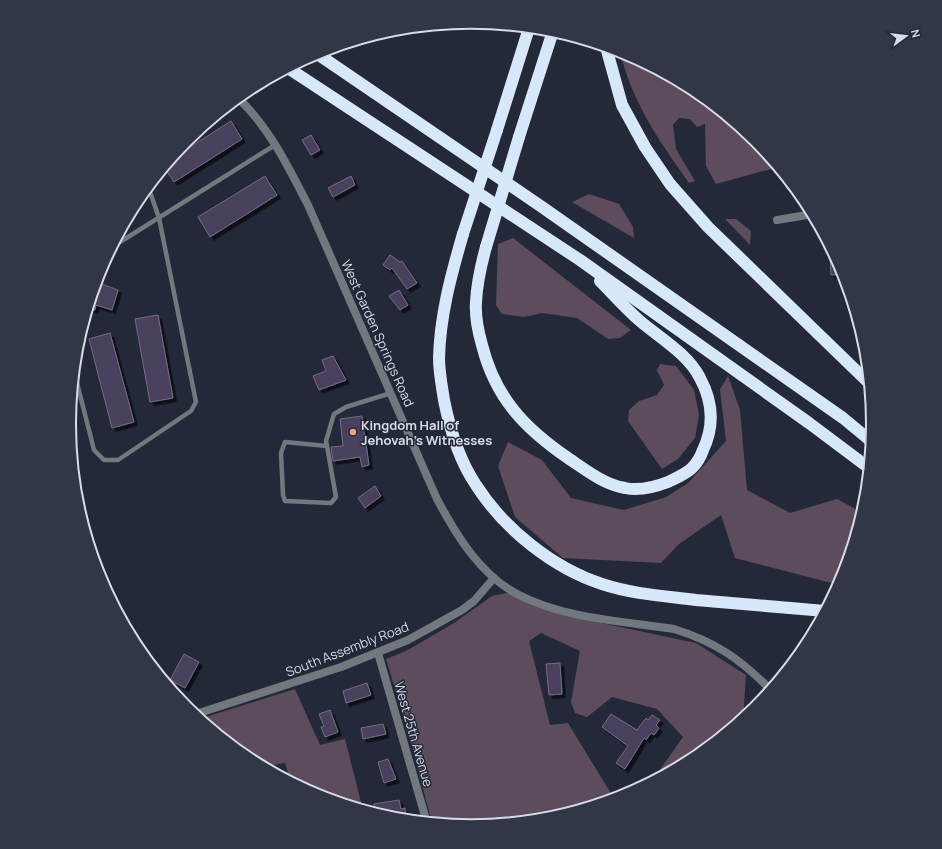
<svg xmlns="http://www.w3.org/2000/svg" width="942" height="849" viewBox="0 0 942 849" font-family="Manrope,sans-serif">
  <defs>
    <filter id="shadow"><feDropShadow dx="3.5" dy="3.5" stdDeviation="0" flood-color="#0009"/></filter>
  </defs>
  <rect width="100%" height="100%" fill="#242939"/>
  <g fill="#5c4c5c">
    <path d="M 620,51 L 695,90 L 756,140 L 778,167 L 716,184 L 706,166 L 705,124 L 697,127 L 690,119 L 679,118 L 673,125 L 676,149 L 695,181 L 689,183 C 660,142 631,101 620,51 Z"/>
    <path d="M 589,194 L 619,204 L 633,227 L 634,238 L 572,202 Z"/>
    <path d="M 725,219 L 736,219 L 751,231 L 750,245 Z"/>
    <path d="M 513,238 L 631,330 L 620,338 L 608,339 L 577,318 L 542,313 L 524,317 L 502,314 L 496,305 L 498,244 Z"/>
    <path d="M 660,364 L 676,366 L 694,390 L 699,415 L 695,438 L 678,459 L 662,469 L 628,421 L 629,410 L 639,401 L 657,395 L 664,385 L 657,370 Z"/>
    <path d="M 728,376 L 740,410 L 747,490 L 790,513 L 837,499 L 863,513 L 839,585 L 735,558 L 721,515 L 679,544 L 661,563 L 563,558 L 515,517 L 498,466 L 508,442 L 542,460 L 571,498 L 624,510 L 666,497 L 688,483 L 726,441 L 720,389 Z"/>
    <path d="M 506,593 L 592,621 L 696,643 L 746,675 L 743,720 L 694,759 L 625,796 L 659,771 L 683,737 L 657,709 L 612,697 L 587,717 L 575,713 L 571,702 L 580,651 L 541,633 L 529,641 L 550,725 L 568,723 L 615,800 L 549,819 L 471,827 L 432,823 L 410,738 L 386,659 L 406,651 L 454,623 L 492,596 Z"/>
    <path d="M 295,689 L 320,745 L 345,739 L 363,810 L 317,796 L 291,782 L 285,763 L 262,767 L 247,759 L 199,719 Z"/>
  </g>
  <g fill="#4a405d" stroke="#736c80" filter="url(#shadow)">
    <path d="M 231,121 L 242,139 L 174,182 L 164,167 L 170,160 Z"/>
    <path d="M 311,135 L 320,150 L 311,155 L 302,140 Z"/>
    <path d="M 265,176 L 277,195 L 210,237 L 198,217 Z"/>
    <path d="M 351,176 L 355,185 L 333,197 L 328,188 Z"/>
    <path d="M 390,255 L 400,262 L 402,261 L 417,283 L 407,289 L 392,268 L 390,270 L 383,265 Z"/>
    <path d="M 835,256 L 843,271 L 844,274 L 831,275 L 830,257 Z"/>
    <path d="M 96,282 L 118,290 L 112,310 L 96,305 L 95,310 L 88,308 Z"/>
    <path d="M 399,290 L 408,305 L 400,310 L 389,296 Z"/>
    <path d="M 158,315 L 173,398 L 150,402 L 135,319 Z"/>
    <path d="M 110,333 L 134,422 L 112,428 L 89,339 Z"/>
    <path d="M 333,356 L 346,380 L 319,390 L 313,376 L 326,371 L 322,360 Z"/>
    <path d="M 362,416 L 369,465 L 362,467 L 360,457 L 333,461 L 331,447 L 343,446 L 340,419 Z"/>
    <path d="M 375,486 L 381,496 L 365,508 L 358,498 Z"/>
    <path d="M 184,654 L 199,662 L 185,688 L 170,680 Z"/>
    <path d="M 560,663 L 562,694 L 549,695 L 546,664 Z"/>
    <path d="M 367,683 L 371,695 L 346,703 L 343,691 Z"/>
    <path d="M 330,710 L 338,732 L 325,737 L 321,727 L 324,726 L 319,714 Z"/>
    <path d="M 611,714 L 637,730 L 646,718 L 648,720 L 652,715 L 660,720 L 656,725 L 659,728 L 654,735 L 651,733 L 646,740 L 644,738 L 625,769 L 616,763 L 628,746 L 602,727 Z"/>
    <path d="M 383,724 L 386,734 L 363,739 L 361,728 Z"/>
    <path d="M 388,759 L 396,779 L 384,783 L 378,762 Z"/>
    <path d="M 399,800 L 401,809 L 405,808 L 406,821 L 392,819 L 375,814 L 374,804 Z"/>
  </g>
  <g fill="none" stroke-linecap="round" stroke-linejoin="round">
    <g stroke="#71797f" stroke-width="4.5">
      <path d="M 112,247 L 275,145"/>
      <path d="M 74,371 L 94,450 L 104,460 L 118,460 L 191,411 L 196,402 L 159,218 L 148,186"/>
      <path d="M 327,446 L 285,442 L 281,453 L 283,495 L 285,501 L 331,503 L 336,497 L 327,446 L 326,441 L 334,414 L 346,407 L 391,393"/>
    </g>
    <g stroke="#71797f" stroke-width="8">
      <path d="M 777,220 L 813,214"/>
      <path d="M 378,653 L 427,823"/>
    </g>
    <g stroke="#71797f" stroke-width="8">
      <path d="M 238,98 C 269,127 289,168 308,205 L 437,499 C 456,535 481,576 519,595 C 566,619 623,621 674,629 C 716,642 740,659 771,690"/>
      <path d="M 193,715 L 341,667 L 408,640 L 462,610 L 474,601 L 494,578"/>
    </g>
    <g stroke="#d6e8fa" stroke-width="12">
      <path d="M 606,47 L 622,105 L 645,147 L 670,184 L 708,227 L 869,383"/>
      <path d="M 316,53 L 542,207 L 843,418 L 872,442"/>
      <path d="M 288,68 L 580,260 L 809,423 L 869,468"/>
      <path d="M 497,130 L 529,28"/>
      <path d="M 519,137 L 553,31"/>
      <path d="M 463,234 C 451,275 440,316 439,358 C 439,372 442,387 444,400 C 450,430 459,460 476,485 C 504,529 553,568 602,584 C 632,594 664,596 696,600 C 739,604 782,607 825,611"/>
      <path d="M 486,247 C 481,265 477,283 476,302 C 475,316 478,331 482,345 C 495,397 524,428 568,458 C 586,470 603,484 625,488 C 639,491 655,487 668,482 C 676,478 686,474 692,468 C 697,463 701,456 703,450 C 715,425 713,402 700,378 C 688,354 660,338 640,321 C 626,309 613,294 600,281"/>
    </g>
    <g stroke="#d6e8fa" stroke-width="12">
      <path d="M 463,234 L 497,130"/>
      <path d="M 486,247 L 519,137"/>
    </g>
  </g>
  <circle fill="#f1a27b" stroke="#242939" stroke-width="1.5" cx="353" cy="432" r="4"/>
  <g text-anchor="middle" dominant-baseline="central" stroke-width="3" stroke-linejoin="round" paint-order="stroke">
    <g font-size="13" fill="#d9dce8" stroke="#242939">
      <text transform="translate(378 333) rotate(66)">West Garden Springs Road</text>
      <text transform="translate(347 649) rotate(-21)">South Assembly Road</text>
      <text transform="translate(414 734) rotate(74)">West 25th Avenue</text>
    </g>
    <g font-size="13" font-weight="bold" fill="#d9dce8" stroke="#242939" text-anchor="start">
      <text x="361" y="425">Kingdom Hall of<tspan x="361" dy="15">Jehovah's Witnesses</tspan></text>
    </g>
  </g>
  <path d="M0 0H942V849H0ZM76 424a395 395 0 1 1 790 0a395 395 0 1 1-790 0Z" fill="#323747" fill-rule="evenodd"/>
  <path fill="none" stroke="#d9dce8" stroke-width="2" d="M76 424a395 395 0 1 1 790 0a395 395 0 1 1-790 0Z"/>
  <g transform="translate(906 36) rotate(75)" stroke="#242939" stroke-width="3" paint-order="stroke">
  <path d="M0-3L7 15L0 10L-7 15Z" fill="#d9dce8"/>
  <text y="-6" font-size="11" font-weight="bold" text-anchor="middle" fill="#d9dce8">N</text>
  </g>
</svg>
